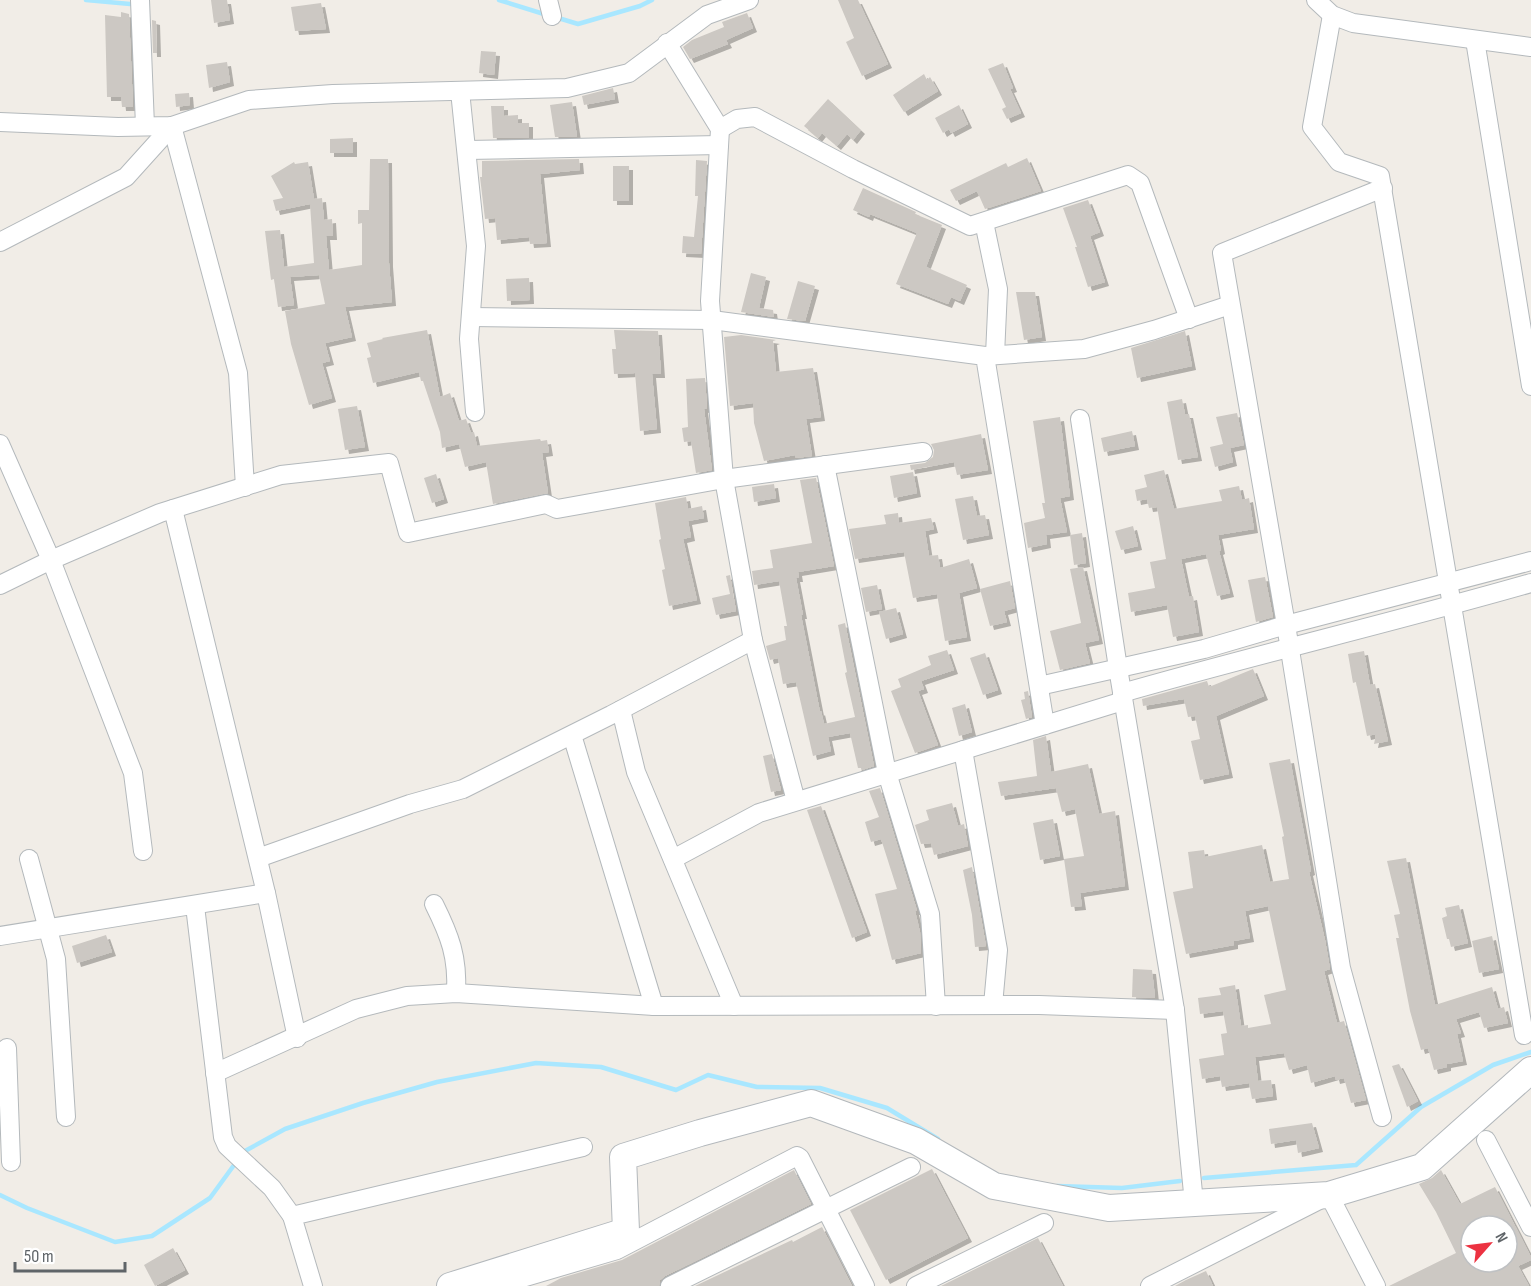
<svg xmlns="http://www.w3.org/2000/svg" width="1531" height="1286" viewBox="0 0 1531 1286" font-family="'Sofia Sans Condensed',sans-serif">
  <defs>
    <filter id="shadow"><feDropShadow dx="4" dy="4" stdDeviation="0" flood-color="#0004"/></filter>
  </defs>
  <rect width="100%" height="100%" fill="#f1ede7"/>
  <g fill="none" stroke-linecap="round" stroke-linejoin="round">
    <g stroke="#a9e7ff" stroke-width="4.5">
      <path d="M 86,0 L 130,4"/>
      <path d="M 499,0 L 547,15"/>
      <path d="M 555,17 L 578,24 L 640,6 L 652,0"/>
      <path d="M 242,1155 L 245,1151 L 285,1129 L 363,1103 L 437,1082 L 536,1063 L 601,1067 L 676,1090 L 708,1075 L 757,1087 L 820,1088 L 887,1108 L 938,1139"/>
      <path d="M 1204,1178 L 1356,1165 L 1421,1107 L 1493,1065 L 1531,1052"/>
      <path d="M 1057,1186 L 1122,1188 L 1180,1181"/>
      <path d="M 0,1195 L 27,1208 L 115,1242 L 152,1236 L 210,1198 L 237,1161"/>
    </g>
  </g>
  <g fill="#ccc8c3" fill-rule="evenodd" filter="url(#shadow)">
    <path d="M 211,0 L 227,0 L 230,20 L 214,23 Z"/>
    <path d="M 838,0 L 858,0 L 888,64 L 862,76 L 846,42 L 854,38 Z"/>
    <path d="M 321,3 L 326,29 L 295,31 L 291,7 Z"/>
    <path d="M 121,12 L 129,14 L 133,107 L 122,107 L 121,97 L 107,97 L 105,15 L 121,17 Z"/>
    <path d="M 747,13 L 753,28 L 726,40 L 728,44 L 690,59 L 683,47 L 692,40 L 724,27 L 722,22 Z"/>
    <path d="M 152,20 L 156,21 L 157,53 L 153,53 Z"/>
    <path d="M 481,51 L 496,52 L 494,75 L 479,73 Z"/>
    <path d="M 227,62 L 230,82 L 209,88 L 206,65 Z"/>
    <path d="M 1003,63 L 1013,88 L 1010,89 L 1021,113 L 1007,119 L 1002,109 L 1006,107 L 988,69 Z"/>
    <path d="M 924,74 L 927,80 L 930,77 L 938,91 L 904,112 L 893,95 Z"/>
    <path d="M 613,88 L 615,99 L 584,105 L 582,96 Z"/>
    <path d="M 189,93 L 190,105 L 176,107 L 175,94 Z"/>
    <path d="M 828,99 L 861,130 L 853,140 L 847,134 L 837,146 L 822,133 L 818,138 L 804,126 Z"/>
    <path d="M 572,102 L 577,137 L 555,137 L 550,105 Z"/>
    <path d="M 959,105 L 968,124 L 951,133 L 949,129 L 943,133 L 935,118 Z"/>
    <path d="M 491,106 L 504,106 L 504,116 L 518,115 L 518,123 L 529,123 L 529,138 L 493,138 Z"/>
    <path d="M 353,138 L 353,153 L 330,153 L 330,139 Z"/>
    <path d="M 1027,158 L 1041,191 L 985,209 L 977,191 L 956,201 L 950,190 L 1006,163 L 1008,167 Z"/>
    <path d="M 370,159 L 388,159 L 389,263 L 392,302 L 345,307 L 352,337 L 325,343 L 330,361 L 322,363 L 332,398 L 309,405 L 291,344 L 285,311 L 325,304 L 319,275 L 290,277 L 294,305 L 278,307 L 274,279 L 271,280 L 265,231 L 280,230 L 284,267 L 314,263 L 310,204 L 276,211 L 273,200 L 283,198 L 271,176 L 294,162 L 295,164 L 308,162 L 314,199 L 322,198 L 324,220 L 332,219 L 333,236 L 326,236 L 329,270 L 362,265 L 362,223 L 358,224 L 358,210 L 369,210 Z"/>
    <path d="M 579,159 L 580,170 L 540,174 L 547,243 L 530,244 L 529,237 L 497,240 L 495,218 L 485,219 L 480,177 L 482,177 L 482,161 Z"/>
    <path d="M 696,160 L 707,161 L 701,254 L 682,253 L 683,236 L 694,237 L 698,196 L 695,196 Z"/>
    <rect x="613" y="166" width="16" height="35"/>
    <path d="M 863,188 L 916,212 L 915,214 L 942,225 L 926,267 L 967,285 L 960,301 L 951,297 L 948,304 L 896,284 L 917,233 L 870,214 L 869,217 L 853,210 Z"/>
    <path d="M 1088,200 L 1100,232 L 1090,236 L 1105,282 L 1088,287 L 1075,247 L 1077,247 L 1063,208 Z"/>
    <path d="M 751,273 L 766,277 L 759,308 L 773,310 L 774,317 L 741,312 Z"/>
    <path d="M 529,278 L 530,300 L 507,301 L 506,279 Z"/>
    <path d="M 798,281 L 815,286 L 805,321 L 787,319 Z"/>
    <path d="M 1016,292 L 1035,292 L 1042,337 L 1024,340 Z"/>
    <path d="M 427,330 L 440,397 L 450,393 L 459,421 L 466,419 L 471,433 L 474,432 L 477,446 L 540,439 L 541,441 L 547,440 L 549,452 L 542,453 L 548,493 L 493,504 L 486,462 L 465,467 L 459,444 L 442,448 L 440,432 L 423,381 L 421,381 L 419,372 L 373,383 L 367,358 L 371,357 L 367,343 L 383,339 L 382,338 Z"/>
    <path d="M 614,330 L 658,331 L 661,374 L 652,374 L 657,429 L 640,431 L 635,373 L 614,374 L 612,349 L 616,349 Z"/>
    <path d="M 1185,331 L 1192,366 L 1137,378 L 1131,348 Z"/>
    <path d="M 741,335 L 776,340 L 773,341 L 776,372 L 813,368 L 821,417 L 806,419 L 812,456 L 796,458 L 795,455 L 764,461 L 754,423 L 753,403 L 730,406 L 724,337 Z"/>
    <path d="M 705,378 L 707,408 L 704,409 L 712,470 L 696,473 L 691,441 L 684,442 L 682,428 L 688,427 L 686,379 Z"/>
    <path d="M 1182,399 L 1185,414 L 1189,414 L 1198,457 L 1178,460 L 1167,402 Z"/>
    <path d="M 357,406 L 365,447 L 345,450 L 338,409 Z"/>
    <path d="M 1237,413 L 1244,445 L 1230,448 L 1233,462 L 1215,467 L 1210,447 L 1223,444 L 1216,417 Z"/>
    <path d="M 1060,417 L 1070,496 L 1060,498 L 1067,532 L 1046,535 L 1047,544 L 1028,548 L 1024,523 L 1045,518 L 1042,503 L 1045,503 L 1033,421 Z"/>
    <path d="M 1132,431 L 1135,446 L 1104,452 L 1101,438 Z"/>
    <path d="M 981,434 L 988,470 L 957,475 L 954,462 L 911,470 L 910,465 L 925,463 L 933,457 L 934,450 L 931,444 Z"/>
    <path d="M 1164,470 L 1174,509 L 1222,501 L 1219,490 L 1239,486 L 1242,500 L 1249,498 L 1254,529 L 1218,535 L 1221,550 L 1219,551 L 1230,593 L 1217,596 L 1206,554 L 1181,559 L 1189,597 L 1193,596 L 1199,632 L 1173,637 L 1167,605 L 1131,612 L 1128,593 L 1155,588 L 1150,562 L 1166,559 L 1157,507 L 1149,508 L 1147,499 L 1137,501 L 1135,490 L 1147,487 L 1144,475 Z"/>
    <path d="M 913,472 L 917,493 L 894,498 L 890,476 Z"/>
    <path d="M 436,474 L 444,499 L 432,503 L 424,478 Z"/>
    <path d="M 816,478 L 834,566 L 798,572 L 799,578 L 796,578 L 803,615 L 801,615 L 820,712 L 821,711 L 824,724 L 855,717 L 845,673 L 847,672 L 838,625 L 845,623 L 874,766 L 862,770 L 861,768 L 858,768 L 850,733 L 828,737 L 831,751 L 813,756 L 796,682 L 783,684 L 778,658 L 770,660 L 766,646 L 786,640 L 784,626 L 787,626 L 779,581 L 754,585 L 752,571 L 773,568 L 770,550 L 812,543 L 800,480 Z"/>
    <path d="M 774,484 L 776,498 L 754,502 L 752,487 Z"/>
    <path d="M 973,496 L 977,516 L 985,515 L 989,535 L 963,540 L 955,499 Z"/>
    <path d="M 686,497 L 688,509 L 702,506 L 704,518 L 688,521 L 691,537 L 683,539 L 697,600 L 669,606 L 662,570 L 665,569 L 659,540 L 661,539 L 655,503 Z"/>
    <path d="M 898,513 L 899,523 L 931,518 L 934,529 L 925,531 L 929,556 L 938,555 L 940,568 L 969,559 L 977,588 L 959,593 L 967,637 L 945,641 L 937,594 L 913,598 L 904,552 L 855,559 L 849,529 L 886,524 L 884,515 Z"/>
    <path d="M 1133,526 L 1138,546 L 1121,550 L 1115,531 Z"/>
    <path d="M 1082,533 L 1086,563 L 1074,565 L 1070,535 Z"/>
    <path d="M 1083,567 L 1099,640 L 1085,643 L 1090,663 L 1060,670 L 1050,631 L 1081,623 L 1070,569 Z"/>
    <path d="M 730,575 L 736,611 L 716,615 L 712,598 L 730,594 L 726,576 Z"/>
    <path d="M 1265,577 L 1273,617 L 1256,622 L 1248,580 Z"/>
    <path d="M 1010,581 L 1015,608 L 1004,611 L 1007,622 L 990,626 L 980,589 Z"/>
    <path d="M 877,585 L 882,609 L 866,612 L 861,588 Z"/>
    <path d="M 896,608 L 903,634 L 886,639 L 879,612 Z"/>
    <path d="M 947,650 L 954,670 L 921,681 L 924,689 L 918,691 L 938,745 L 915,753 L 891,691 L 901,687 L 898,679 L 931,665 L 928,656 Z"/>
    <path d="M 1364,651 L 1370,685 L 1375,684 L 1388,741 L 1374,744 L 1376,734 L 1367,736 L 1356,682 L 1353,683 L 1348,654 Z"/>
    <path d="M 985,653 L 998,690 L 983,695 L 970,658 Z"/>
    <path d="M 1253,669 L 1264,696 L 1216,716 L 1229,774 L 1200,780 L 1191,741 L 1200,739 L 1195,716 L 1188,717 L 1184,699 L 1143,706 L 1142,699 L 1207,681 L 1209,687 Z"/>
    <path d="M 1028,691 L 1032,717 L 1026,719 L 1021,700 L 1025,699 L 1024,692 Z"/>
    <path d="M 965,704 L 972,732 L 959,736 L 952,708 Z"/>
    <path d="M 1046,736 L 1051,772 L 1088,764 L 1099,814 L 1115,811 L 1125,886 L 1080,893 L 1082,906 L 1071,907 L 1064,859 L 1084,856 L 1075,809 L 1062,812 L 1056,788 L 1001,796 L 998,782 L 1037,776 L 1033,740 Z"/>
    <path d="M 772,754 L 781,790 L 771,792 L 763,756 Z"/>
    <path d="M 1290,759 L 1311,871 L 1309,872 L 1325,940 L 1330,969 L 1324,971 L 1337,1023 L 1344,1021 L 1366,1100 L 1351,1103 L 1344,1078 L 1336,1080 L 1335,1076 L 1311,1083 L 1307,1065 L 1289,1070 L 1284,1053 L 1255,1057 L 1258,1081 L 1271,1080 L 1273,1096 L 1252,1099 L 1249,1083 L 1222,1087 L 1220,1076 L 1202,1079 L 1199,1059 L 1224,1055 L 1221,1034 L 1227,1033 L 1223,1011 L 1200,1014 L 1198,998 L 1221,995 L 1219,988 L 1235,985 L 1241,1026 L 1248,1025 L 1248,1028 L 1271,1024 L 1264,995 L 1286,990 L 1268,906 L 1245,911 L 1250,938 L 1234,941 L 1234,945 L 1186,954 L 1173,892 L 1193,888 L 1188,852 L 1204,850 L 1205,857 L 1262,845 L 1270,882 L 1289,879 L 1282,837 L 1284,836 L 1269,763 Z"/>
    <path d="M 880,788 L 915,904 L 917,911 L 915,911 L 920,932 L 921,953 L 892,960 L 875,894 L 897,889 L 881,839 L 871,842 L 865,822 L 879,817 L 869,791 Z"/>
    <path d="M 952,803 L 958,826 L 964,824 L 968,846 L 934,855 L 931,843 L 921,844 L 915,825 L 929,820 L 926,810 Z"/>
    <path d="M 821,806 L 867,932 L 852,938 L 807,810 Z"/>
    <path d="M 1053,819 L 1060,856 L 1040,860 L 1033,823 Z"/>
    <path d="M 1406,858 L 1435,1005 L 1492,987 L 1498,1009 L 1504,1007 L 1508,1023 L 1484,1028 L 1479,1012 L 1456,1019 L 1461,1033 L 1457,1034 L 1463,1061 L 1447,1064 L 1447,1067 L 1434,1070 L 1428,1048 L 1421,1050 L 1410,1011 L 1396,938 L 1399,938 L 1394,915 L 1400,914 L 1387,861 Z"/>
    <path d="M 972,867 L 986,946 L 975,947 L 972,915 L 963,870 Z"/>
    <path d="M 1459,905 L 1468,943 L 1451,947 L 1449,939 L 1447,939 L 1442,918 L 1447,916 L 1445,908 Z"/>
    <path d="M 106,935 L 112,952 L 77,963 L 72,946 Z"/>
    <path d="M 1492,936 L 1499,969 L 1479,973 L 1472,941 Z"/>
    <path d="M 1133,969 L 1152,970 L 1155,998 L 1132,997 Z"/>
    <path d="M 1399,1064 L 1418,1101 L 1407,1107 L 1392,1066 Z"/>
    <path d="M 1312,1123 L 1319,1148 L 1298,1153 L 1296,1140 L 1271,1144 L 1269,1129 Z"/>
    <path d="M 932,1169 L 968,1238 L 886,1280 L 850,1210 Z"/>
    <path d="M 794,1170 L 811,1204 L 665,1276 L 660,1280 L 659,1286 L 546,1286 L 561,1278 L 622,1260 Z"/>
    <path d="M 1441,1170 L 1460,1204 L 1495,1187 L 1531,1257 L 1531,1260 L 1518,1266 L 1529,1286 L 1389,1286 L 1456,1253 L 1436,1212 L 1419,1184 L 1432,1178 ZM 1471,1226 L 1507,1226 L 1507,1262 L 1471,1262 Z"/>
    <path d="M 822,1227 L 852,1286 L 695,1286 L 792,1240 L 793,1242 Z"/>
    <path d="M 1038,1238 L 1063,1286 L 941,1286 Z"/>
    <path d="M 173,1248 L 185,1270 L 155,1286 L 144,1265 Z"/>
    <path d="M 1206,1271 L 1213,1286 L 1175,1286 L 1186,1280 Z"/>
  </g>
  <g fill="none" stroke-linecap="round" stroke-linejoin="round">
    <g stroke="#b4b9bc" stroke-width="20">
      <g id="street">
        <path d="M 140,0 L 145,126"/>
        <path d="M 548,0 L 552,16"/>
        <path d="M 1316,0 L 1332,15 L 1353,23 L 1531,47"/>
        <path d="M 1332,15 L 1312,127 L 1339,162 L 1380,176 L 1524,1035"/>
        <path d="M 1475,40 L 1531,386"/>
        <path d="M 667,43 L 720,129 L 710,301 L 724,479 L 753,640 L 796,801"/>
        <path d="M 460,91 L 476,246 L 469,339 L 475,412"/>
        <path d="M 0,122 L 118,127 L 172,126 L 249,100 L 333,94 L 567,88 L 629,73 L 707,15 L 749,0"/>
        <path d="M 172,126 L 238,373 L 245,487"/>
        <path d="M 720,129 L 737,119 L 755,117 L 853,169 L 970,226 L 1128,175 L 1140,183 L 1189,319"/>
        <path d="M 467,150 L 719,145"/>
        <path d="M 984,222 L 998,289 L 995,355"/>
        <path d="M 0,242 L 126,177 L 172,126"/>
        <path d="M 471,317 L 712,320 L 985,356 L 1045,725"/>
        <path d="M 985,356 L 1084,349 L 1154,330 L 1230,305"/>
        <path d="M 1080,419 L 1118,668 L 1175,1010 L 1194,1203"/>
        <path d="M 0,444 L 51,560 L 133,773 L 143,851"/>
        <path d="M 825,465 L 887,773 L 930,914 L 936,1006"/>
        <path d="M 173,509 L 266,893 L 297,1038"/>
        <path d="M 0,585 L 51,560 L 160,513 L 281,475 L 389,463 L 408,533 L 546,504 L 557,509 L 724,479 L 923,452"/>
        <path d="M 1039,686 L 1204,649 L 1286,625 L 1531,561"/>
        <path d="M 1122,693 C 1258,654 1395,622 1531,583"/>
        <path d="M 621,710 L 636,772 L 734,1006"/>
        <path d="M 572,735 L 654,1006"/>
        <path d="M 963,750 L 998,950 L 993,1005"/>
        <path d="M 258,858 L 410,804 L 463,789 L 611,715 L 753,640"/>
        <path d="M 29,859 L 56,959 L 66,1117"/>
        <path d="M 673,859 L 759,813 L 1123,701"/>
        <path d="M 434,904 C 450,936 458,957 456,993"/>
        <path d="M 195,906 L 223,1137 L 227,1146 L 272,1188 L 292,1216"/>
        <path d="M 0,936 L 266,893"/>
        <path d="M 7,1048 L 11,1162"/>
        <path d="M 215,1073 L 356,1009 L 407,996 L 456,993 L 654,1006 L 1039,1005 L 1175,1010"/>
        <path d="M 1382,1117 L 1341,968 L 1286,625 L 1222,253 L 1383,188"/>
        <path d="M 1486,1140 L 1531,1227"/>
        <path d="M 313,1286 L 292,1216 L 583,1147"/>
        <path d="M 495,1286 L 617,1250 L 797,1156 L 800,1158 L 865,1286"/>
        <path d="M 670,1286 L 911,1167"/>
        <path d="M 916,1286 L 1044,1223"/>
        <path d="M 1150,1286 L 1329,1195 L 1376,1286"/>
      </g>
    </g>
    <g stroke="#b3b8bc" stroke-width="28">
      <path id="secondary" d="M 450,1286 L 626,1231 L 623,1157 L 700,1133 L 811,1103 L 916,1141 L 994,1186 L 1109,1208 L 1329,1195 L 1422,1167 L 1531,1070"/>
    </g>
    <use href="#street" stroke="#fff" stroke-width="18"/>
    <use href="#secondary" stroke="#fff" stroke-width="26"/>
  </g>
  <g transform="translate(1489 1244) rotate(62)"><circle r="28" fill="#ffffff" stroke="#bfc1c3" stroke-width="1.5"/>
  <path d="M0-4.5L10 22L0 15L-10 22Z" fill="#ec3241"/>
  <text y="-9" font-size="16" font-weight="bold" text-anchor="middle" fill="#5f6468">N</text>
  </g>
  <path d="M15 1262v9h110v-9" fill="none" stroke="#5f6468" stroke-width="3"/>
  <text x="24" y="1262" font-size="18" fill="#5f6468" stroke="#ffffff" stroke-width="4.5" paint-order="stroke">50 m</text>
</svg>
